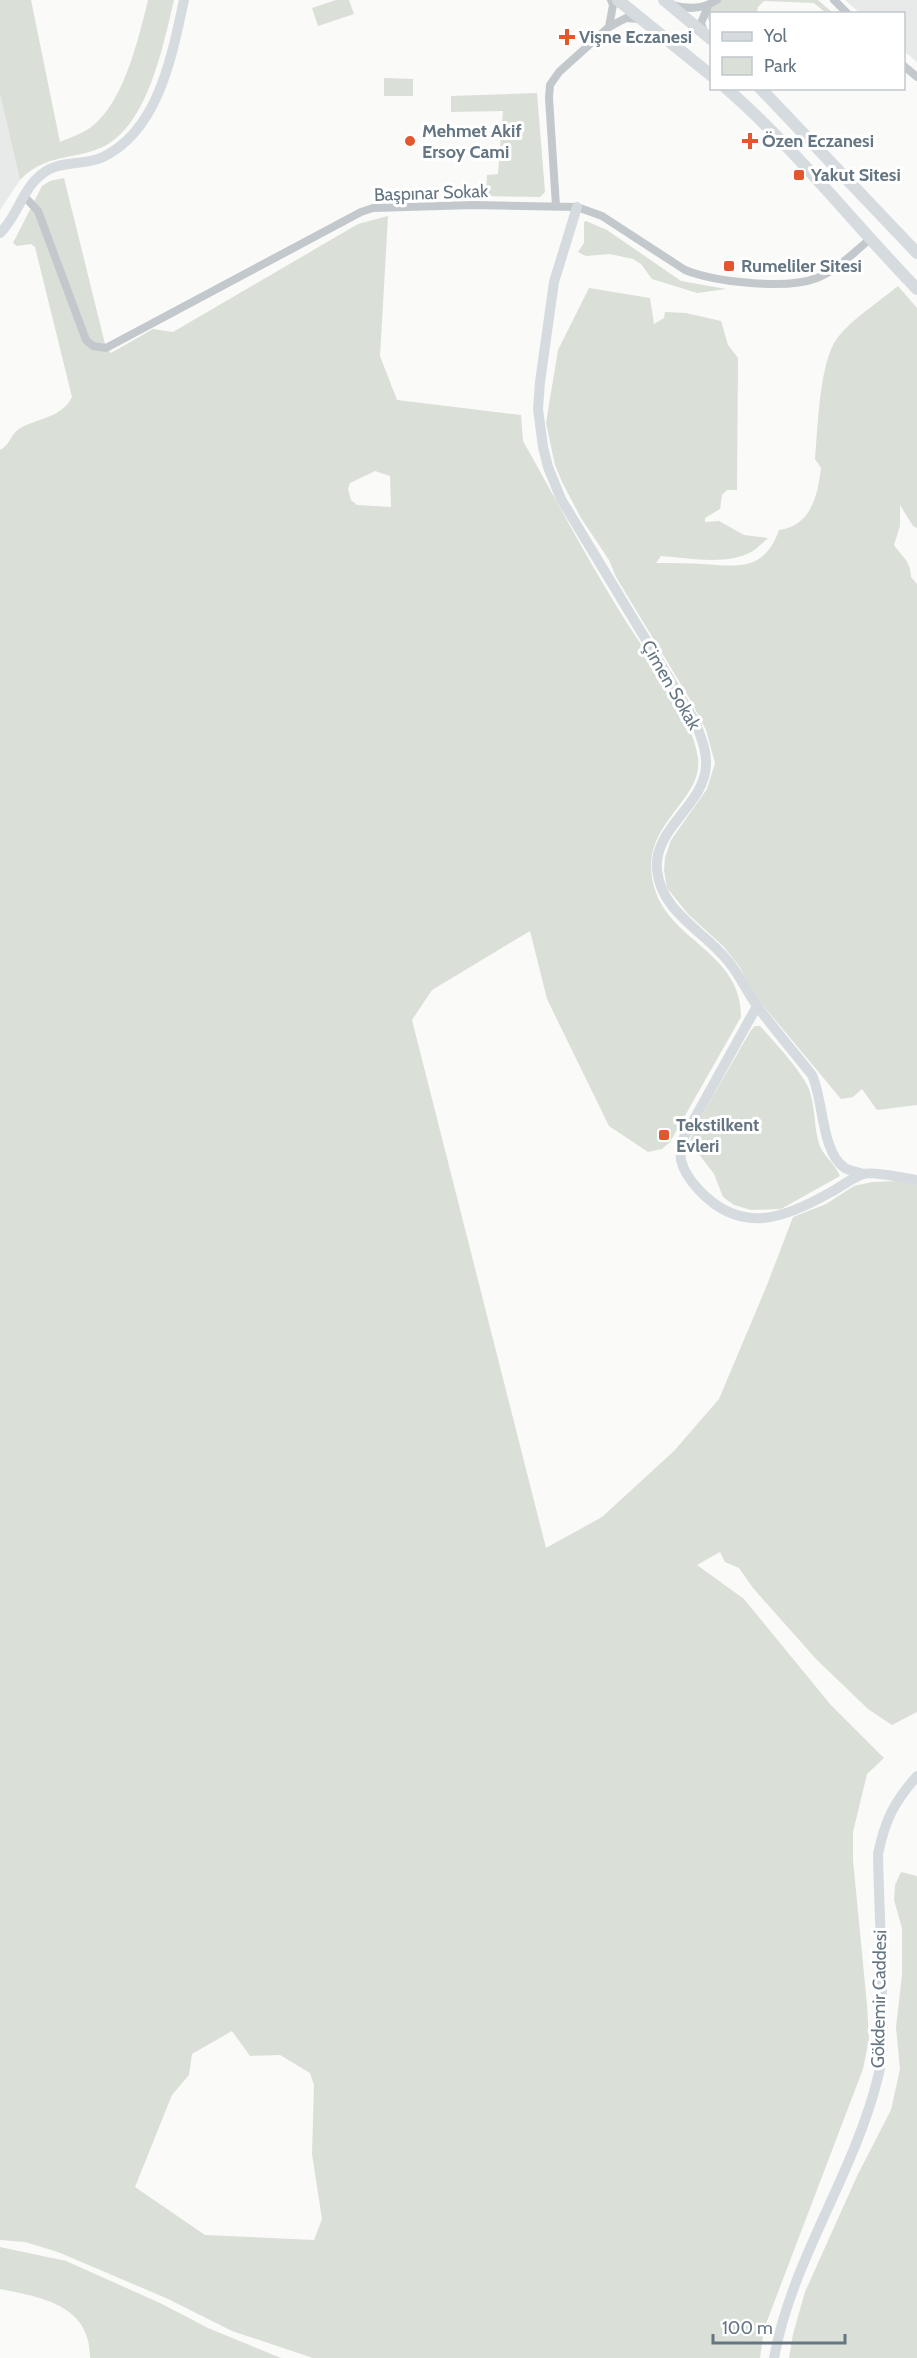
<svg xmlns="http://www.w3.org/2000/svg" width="917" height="2358" viewBox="0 0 917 2358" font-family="Cabin,sans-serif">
  <rect width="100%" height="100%" fill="#fafaf8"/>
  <g fill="#e8e9e9">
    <path d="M 845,0 L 917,0 L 917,62 L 904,51 L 904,14 L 860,13 Z"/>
    <path d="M 0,94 L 20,180 L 0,210 Z"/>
  </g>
  <g fill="#dadfd7" fill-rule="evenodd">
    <path d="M 0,0 L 31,0 L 60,142 C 72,137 87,132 97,122 C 125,96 139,37 148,0 L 174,0 C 163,45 147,134 95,150 C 66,160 43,156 20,180 L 0,94 Z"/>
    <path d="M 336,0 L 349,0 L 354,14 L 318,26 L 312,8 Z"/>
    <path d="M 721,0 L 818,0 L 833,13 L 826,13 L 814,3 L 764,1 L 758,7 L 757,13 L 712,14 L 711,24 L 706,16 L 710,6 Z"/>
    <path d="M 384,78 L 413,79 L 413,96 L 384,96 Z"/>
    <path d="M 537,93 L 545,192 L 540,197 L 486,196 L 487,175 L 498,174 L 503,111 L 451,112 L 451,96 Z"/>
    <path d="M 64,178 L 106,348 L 111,353 L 153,329 L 173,332 L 358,224 L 388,216 L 380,356 L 397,400 L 521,415 L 523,441 C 554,496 584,553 617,607 C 641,647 692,713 698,758 C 704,803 634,825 655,890 C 672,942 742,954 741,1017 L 670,1142 L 662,1149 L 648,1152 L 609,1126 L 547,999 L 530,931 L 432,990 L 412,1020 L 546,1548 L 602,1517 L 674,1451 L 719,1399 L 767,1285 L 793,1217 L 826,1204 L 854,1186 L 872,1182 L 897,1181 L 917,1185 L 917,1712 L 892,1725 L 868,1709 L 817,1660 L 753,1588 L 739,1568 L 725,1562 L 720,1552 L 697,1565 L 744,1599 L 830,1704 L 884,1758 L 867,1774 L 853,1832 L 853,1860 L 867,2005 L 869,2039 L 863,2069 L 764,2329 L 760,2358 L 313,2358 L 232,2331 L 166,2298 L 58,2252 L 25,2242 L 0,2240 L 0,450 C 10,445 10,435 19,429 C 37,418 62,418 72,397 L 35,247 L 31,244 L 17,246 L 13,243 L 42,186 L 50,181 ZM 375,471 L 390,476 L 391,507 L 357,505 L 351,500 L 348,489 L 350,483 ZM 232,2031 L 250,2056 L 280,2055 L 310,2073 L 314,2085 L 312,2154 L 322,2219 L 314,2240 L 205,2235 L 135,2187 L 172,2095 L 189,2075 L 192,2054 Z"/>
    <path d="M 586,221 L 607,230 L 681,281 L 726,289 L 697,293 L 652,279 L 641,264 L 633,259 L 610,254 L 586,256 L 578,252 L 584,243 L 584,222 Z"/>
    <path d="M 898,286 L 917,308 L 917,528 L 913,526 L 900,505 L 900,526 L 894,545 C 902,557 911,561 911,577 L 917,584 L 917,1105 L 877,1110 L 862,1089 L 853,1097 L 841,1099 L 756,997 L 739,966 L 724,947 L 688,914 L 667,888 L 664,870 L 665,858 L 671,840 L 707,789 L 715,763 L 706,730 L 691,701 L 616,577 L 609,560 L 581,518 L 562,482 L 555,465 L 546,423 L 558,350 L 589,288 L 650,298 L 654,324 L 664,318 L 665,312 L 686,313 L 721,321 L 728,345 L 738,358 L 737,490 L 727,490 L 722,495 L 720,509 L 705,518 L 705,522 L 719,521 L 744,535 L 768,538 C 763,542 759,547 753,551 C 728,566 689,558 661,556 L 656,563 C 672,563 687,563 703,564 C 740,567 765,570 779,530 C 811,526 818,495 821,468 L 815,459 C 818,428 819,361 838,337 C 853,318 879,302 898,286 Z"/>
    <path d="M 755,1026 L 760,1026 C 773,1040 803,1073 809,1089 C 815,1106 814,1124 818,1140 C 821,1155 835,1163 840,1176 L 781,1209 L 751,1210 L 734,1205 L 723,1197 L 714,1174 L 698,1153 L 690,1148 L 690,1141 L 694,1129 L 751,1030 Z"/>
    <path d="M 901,1872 L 917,1876 L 917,2358 L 789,2358 L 793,2334 L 805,2292 L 858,2174 L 891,2110 L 900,2069 L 896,2027 L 902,1975 L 902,1928 L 894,1900 L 895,1885 Z"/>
    <path d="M 0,2247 L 66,2261 L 160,2303 L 208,2328 L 281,2358 L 90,2358 C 91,2305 41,2297 0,2289 Z"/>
  </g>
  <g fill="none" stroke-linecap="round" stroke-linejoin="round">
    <g stroke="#c3c8cc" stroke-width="8">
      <path d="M 834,0 L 848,14"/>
      <path d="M 673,5 C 689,10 703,9 717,0"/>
      <path d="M 609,27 L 613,5 L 611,0"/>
      <path d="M 704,32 L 701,23 L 708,6"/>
      <path d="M 904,66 L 917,77"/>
      <path d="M 24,196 L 38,211 L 86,340 L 93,346 L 106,348 L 361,212 L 373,208 L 474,205 L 577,207 L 602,216 L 685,270 C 715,282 786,290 817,278 C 837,270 853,253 869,240"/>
      <path d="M 556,206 L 549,98 L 550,85 L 559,72 L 609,27 L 626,18 L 640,19"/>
    </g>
    <g stroke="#d6dbdf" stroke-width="10">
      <path d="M 577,207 L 554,282 L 540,382 L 538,409 L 543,447 L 548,467 L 561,499 L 695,721 C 700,735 707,750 706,765 C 705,805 653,828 657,870 C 661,912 704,931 728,961 C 739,974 746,990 755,1003 C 772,1027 794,1052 812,1075 C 824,1101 821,1152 845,1168 C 850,1171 858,1172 863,1174"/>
      <path d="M 0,233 C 18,216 22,189 42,174 C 58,160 84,166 103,157 C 159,130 172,55 184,0"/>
      <path d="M 757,1006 L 682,1141 C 676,1160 686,1176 699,1190 C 741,1235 784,1219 831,1192 C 840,1187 852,1178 863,1174 C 874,1171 904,1178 917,1180"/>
      <path d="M 774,2358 C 792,2259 854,2175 878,2077 C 884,2054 882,2028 882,2005 C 882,1954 879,1904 878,1854 C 885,1820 894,1802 917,1776"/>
    </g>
    <g stroke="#d6dbdf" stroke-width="12">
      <path d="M 618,0 L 712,76"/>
      <path d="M 664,0 L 712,40"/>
      <path d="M 726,88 C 795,148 854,224 917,289"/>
      <path d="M 760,88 L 917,253"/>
    </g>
  </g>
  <g fill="#e4572e" stroke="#fff" stroke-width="2">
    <path d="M564 28h6v6h6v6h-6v6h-6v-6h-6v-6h6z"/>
    <circle cx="410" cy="141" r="6"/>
    <path d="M747 132h6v6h6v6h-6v6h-6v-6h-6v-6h6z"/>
    <rect x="793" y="169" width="12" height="12" rx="3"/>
    <rect x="723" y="260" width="12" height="12" rx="3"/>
    <rect x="658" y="1129" width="12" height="12" rx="3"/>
  </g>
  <g text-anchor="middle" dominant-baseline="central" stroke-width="6" stroke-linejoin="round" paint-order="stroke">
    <g font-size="18" font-weight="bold" fill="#657683" stroke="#fff" text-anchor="start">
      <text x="579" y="37">Vişne Eczanesi</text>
      <text x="422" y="131">Mehmet Akif<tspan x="422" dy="21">Ersoy Cami</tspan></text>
      <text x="762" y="141">Özen Eczanesi</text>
      <text x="811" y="175">Yakut Sitesi</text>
      <text x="741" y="266">Rumeliler Sitesi</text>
      <text x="676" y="1125">Tekstilkent<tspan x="676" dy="21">Evleri</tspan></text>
    </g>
    <g font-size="18" fill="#657683" stroke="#fff">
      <text transform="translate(431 193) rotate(-2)">Başpınar Sokak</text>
      <text transform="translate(671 685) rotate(60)">Çimen Sokak</text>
      <text transform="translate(879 1999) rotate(-89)">Gökdemir Caddesi</text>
    </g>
  </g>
  <rect x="710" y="12" width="195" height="78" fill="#ffffff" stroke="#c1c8cd" stroke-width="1.5"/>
  <rect x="722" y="32" width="30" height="9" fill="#d6dbdf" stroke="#c1c8cd" stroke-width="1.5"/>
  <text x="764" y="42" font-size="18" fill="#657683">Yol</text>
  <rect x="722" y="57" width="30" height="18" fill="#dadfd7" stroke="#c1c8cd" stroke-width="1.5"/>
  <text x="764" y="72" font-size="18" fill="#657683">Park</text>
  <path d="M713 2334v9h132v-9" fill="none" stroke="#657683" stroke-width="3"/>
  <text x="722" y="2334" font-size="18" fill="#657683" stroke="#ffffff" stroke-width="4.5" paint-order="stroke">100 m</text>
</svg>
